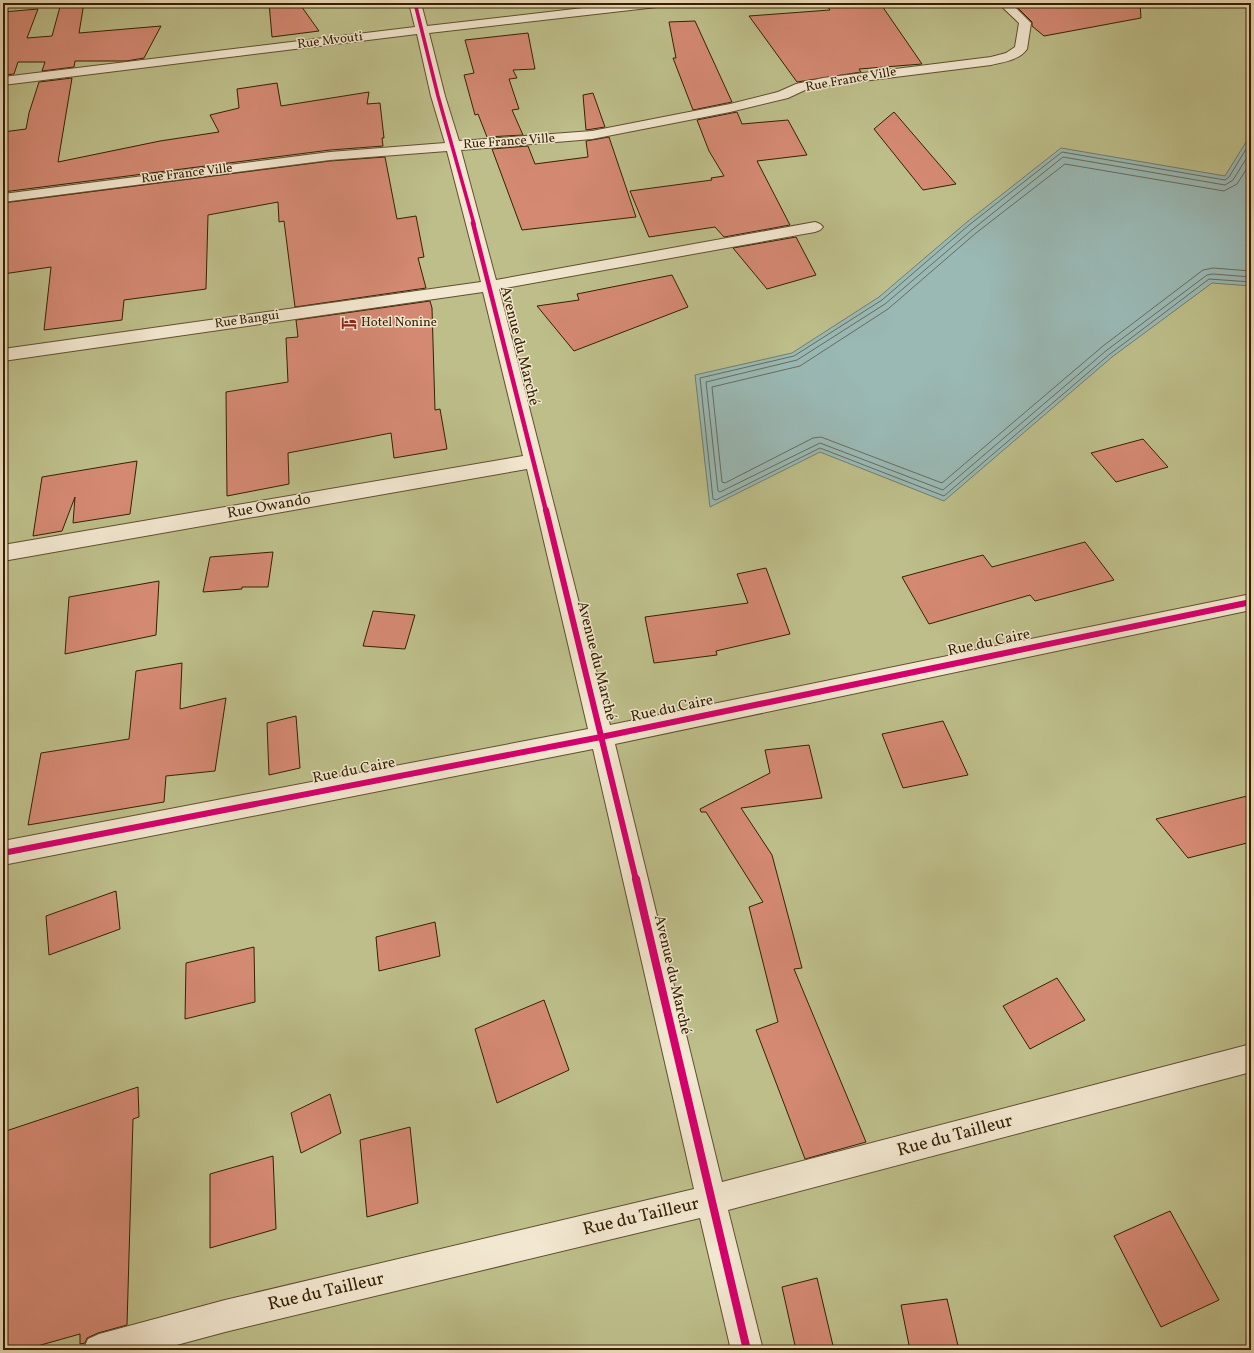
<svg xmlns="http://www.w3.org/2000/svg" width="1254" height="1353" viewBox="0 0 1254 1353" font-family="Vollkorn,serif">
  <rect width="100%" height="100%" fill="#ebdab7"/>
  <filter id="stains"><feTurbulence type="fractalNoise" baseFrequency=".005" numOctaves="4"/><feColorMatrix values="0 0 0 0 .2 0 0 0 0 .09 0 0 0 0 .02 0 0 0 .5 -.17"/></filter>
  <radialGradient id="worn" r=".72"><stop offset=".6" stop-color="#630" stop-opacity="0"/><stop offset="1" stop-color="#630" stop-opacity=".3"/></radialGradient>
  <rect fill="#bdbe8a" stroke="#796f46" x="3" y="3" width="1248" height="1347"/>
  <path fill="#9ab9b5" stroke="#727c6e" d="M 1251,134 L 1251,286 L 1212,283 L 1112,357 L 944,501 L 820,452 L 710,507 L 695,375 L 792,353 L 879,297 L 967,222 L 1061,148 L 1225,176 Z"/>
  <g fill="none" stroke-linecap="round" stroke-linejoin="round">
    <g stroke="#686c5c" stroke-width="1">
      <path d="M 1251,141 L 1229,177 L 1225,180 L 1062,152 L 969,225 L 882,300 L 794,356 L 700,378 L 713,499 L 716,500 L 820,448 L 944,496 L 1110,354 L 1209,279 L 1251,282"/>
      <path d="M 1251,151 L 1233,180 L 1225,185 L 1063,157 L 973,229 L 885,304 L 797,360 L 706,382 L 718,491 L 720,492 L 820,443 L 943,490 L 1107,350 L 1207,275 L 1213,274 L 1251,277"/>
      <path d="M 1251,162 L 1237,184 L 1224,191 L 1065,164 L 976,233 L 888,309 L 800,366 L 712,387 L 722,482 L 725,483 L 813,438 L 821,437 L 942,483 L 1103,346 L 1203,270 L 1213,268 L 1251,271"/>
    </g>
  </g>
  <g fill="#d48973" stroke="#352003">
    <path d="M 61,3 L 84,3 L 79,33 L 161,26 L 144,58 L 126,61 L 75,61 L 74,67 L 42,71 L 45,62 L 18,62 L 14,74 L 3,75 L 3,12 L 38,9 L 27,38 L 52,36 Z"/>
    <path d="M 269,3 L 299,3 L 319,31 L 272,37 Z"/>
    <path d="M 825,3 L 880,3 L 922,64 L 859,69 L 861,72 L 797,82 L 749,16 L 830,10 Z"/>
    <path d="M 1013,3 L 1140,3 L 1141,18 L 1044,36 L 1032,26 L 1032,22 Z"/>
    <path d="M 695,21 L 732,102 L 693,110 L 673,58 L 676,58 L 669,22 Z"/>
    <path d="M 528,33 L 535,69 L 513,70 L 517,78 L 509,79 L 519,109 L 512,110 L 523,135 L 487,137 L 478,114 L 475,115 L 464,75 L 474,73 L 465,40 Z"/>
    <path d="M 72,78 L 58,162 L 160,141 L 219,132 L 210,115 L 239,108 L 237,89 L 277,83 L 281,106 L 369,92 L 367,104 L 380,103 L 384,138 L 382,138 L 383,146 L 330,150 L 3,192 L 3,132 L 26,129 L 29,113 L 39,82 Z"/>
    <path d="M 593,93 L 605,127 L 586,130 L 583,95 Z"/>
    <path d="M 737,112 L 742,124 L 788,120 L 807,155 L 757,161 L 790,225 L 724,237 L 715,227 L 649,237 L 630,191 L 712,180 L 711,178 L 724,176 L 709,151 L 697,120 Z"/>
    <path d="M 894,112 L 956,184 L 923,190 L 874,129 Z"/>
    <path d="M 609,137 L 636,217 L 522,230 L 492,149 L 528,146 L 535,164 L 588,157 L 586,141 Z"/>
    <path d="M 385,157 L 397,219 L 416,216 L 424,257 L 418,258 L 426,288 L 295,307 L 284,221 L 279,222 L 278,202 L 208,215 L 206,289 L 124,300 L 122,320 L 44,330 L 51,267 L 3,274 L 3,203 L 330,161 Z"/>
    <path d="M 796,237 L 816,275 L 767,289 L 733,248 Z"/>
    <path d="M 672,275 L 688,307 L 574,351 L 537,306 L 579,300 L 577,294 Z"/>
    <path d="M 430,301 L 432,308 L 435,410 L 440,409 L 447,449 L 394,458 L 391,433 L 288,453 L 289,484 L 227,496 L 226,392 L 288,382 L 286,338 L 298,337 L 296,320 Z"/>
    <path d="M 1143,439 L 1168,467 L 1116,482 L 1091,453 Z"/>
    <path d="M 137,461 L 130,514 L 73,523 L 75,497 L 62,531 L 33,536 L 42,477 Z"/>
    <path d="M 1085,542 L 1114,580 L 1035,601 L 1030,595 L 929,624 L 902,577 L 983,555 L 992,567 Z"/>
    <path d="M 273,552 L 268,587 L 242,587 L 242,589 L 203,592 L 210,557 Z"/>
    <path d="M 766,568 L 790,634 L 716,651 L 717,655 L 654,663 L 645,617 L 748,603 L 737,574 Z"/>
    <path d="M 159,581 L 156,635 L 65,654 L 69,597 Z"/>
    <path d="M 373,611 L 415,615 L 405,649 L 363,646 Z"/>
    <path d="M 182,663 L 180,709 L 226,698 L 215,771 L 166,776 L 164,802 L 28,825 L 41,753 L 129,739 L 136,671 Z"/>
    <path d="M 296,716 L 300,768 L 269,775 L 267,723 Z"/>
    <path d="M 943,721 L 968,775 L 903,788 L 882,734 Z"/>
    <path d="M 809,745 L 822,798 L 741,808 L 772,855 L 802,968 L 794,969 L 866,1142 L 805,1159 L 756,1030 L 778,1022 L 749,907 L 763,902 L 706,812 L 701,812 L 700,809 L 770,773 L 765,750 Z"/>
    <path d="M 1251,795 L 1251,842 L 1188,858 L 1156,819 Z"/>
    <path d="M 116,891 L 120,929 L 49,955 L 46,916 Z"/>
    <path d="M 435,922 L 440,956 L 379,971 L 376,937 Z"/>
    <path d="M 254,947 L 255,1002 L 185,1019 L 186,963 Z"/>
    <path d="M 1057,978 L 1085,1020 L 1030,1049 L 1003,1006 Z"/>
    <path d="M 544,1000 L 569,1070 L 497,1103 L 475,1029 Z"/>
    <path d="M 138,1087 L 139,1117 L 133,1119 L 127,1325 L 98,1333 L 87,1338 L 85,1343 L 80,1344 L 80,1334 L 23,1350 L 3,1350 L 3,1132 Z"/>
    <path d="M 330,1094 L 341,1133 L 301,1153 L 291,1113 Z"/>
    <path d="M 410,1127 L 418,1203 L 367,1217 L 360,1140 Z"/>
    <path d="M 273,1156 L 276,1229 L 210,1248 L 210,1174 Z"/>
    <path d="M 1170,1211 L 1219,1300 L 1161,1327 L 1114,1236 Z"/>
    <path d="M 817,1278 L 834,1350 L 796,1350 L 782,1287 Z"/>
    <path d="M 947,1299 L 959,1350 L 910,1350 L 901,1305 Z"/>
  </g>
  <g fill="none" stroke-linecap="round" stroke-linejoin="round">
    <g stroke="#624e30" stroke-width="2">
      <path id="street" d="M 409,3 L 421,3 L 427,26 L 626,3 L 663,3 L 661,6 L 657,7 L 429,33 L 445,96 L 459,141 L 592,131 L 730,104 L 778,92 L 796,84 L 823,78 L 991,57 L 1006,53 L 1015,47 L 1019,23 L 998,3 L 1011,3 L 1031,23 L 1027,49 C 1020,60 1003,62 991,65 L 823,86 L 805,90 L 788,98 L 730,112 L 592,139 L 461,150 L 496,280 L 815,222 L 820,224 L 823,227 L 820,230 L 815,232 L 499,289 L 610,725 L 1251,594 L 1251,610 L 615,744 L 722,1182 L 1251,1044 L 1251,1072 L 728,1210 L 763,1350 L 731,1350 L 700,1218 L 225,1332 L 158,1350 L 83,1350 L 88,1339 L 99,1334 L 225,1300 L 694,1189 L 593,749 L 3,865 L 3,841 L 588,729 L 527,469 L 3,561 L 3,545 L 523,456 L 483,292 L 3,361 L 3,349 L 481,282 L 447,151 L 330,160 L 3,202 L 3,194 L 330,152 L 445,143 L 431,96 L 417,34 L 3,85 L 3,77 L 415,27 Z"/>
    </g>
    <use href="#street" fill="#f2e7d0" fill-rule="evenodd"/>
    <g stroke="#f2e7d0" stroke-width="5">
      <path id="cycleway-far3" d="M 415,3 L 438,96 L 474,224"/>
    </g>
    <g stroke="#f2e7d0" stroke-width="6">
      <path id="cycleway-far2" d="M 473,223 L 546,511"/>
    </g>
    <g stroke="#f2e7d0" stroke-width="8">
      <g id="cycleway-far1">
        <path d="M 546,510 L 636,880"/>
        <path d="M 3,853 L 601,737 L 1251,602"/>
      </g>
    </g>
    <g stroke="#f2e7d0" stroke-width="10">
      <path id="cycleway" d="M 636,879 L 747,1350"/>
    </g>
    <use href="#cycleway-far3" stroke="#d6006c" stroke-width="3.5"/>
    <use href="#cycleway-far2" stroke="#d6006c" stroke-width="4.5"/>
    <use href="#cycleway-far1" stroke="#d6006c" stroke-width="6"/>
    <use href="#cycleway" stroke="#d6006c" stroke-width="8"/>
  </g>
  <defs>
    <g id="hotel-bare" transform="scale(1.2)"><path d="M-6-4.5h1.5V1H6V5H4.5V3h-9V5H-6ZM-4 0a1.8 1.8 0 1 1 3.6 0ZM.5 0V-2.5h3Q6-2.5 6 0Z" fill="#8f2418" stroke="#f2e7d0" stroke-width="2.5" paint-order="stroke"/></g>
  </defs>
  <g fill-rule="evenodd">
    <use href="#hotel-bare" x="349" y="323"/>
  </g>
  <g text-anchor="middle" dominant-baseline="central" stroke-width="3" stroke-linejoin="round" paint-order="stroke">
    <g font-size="13" fill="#352003" stroke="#f2e7d0">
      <text transform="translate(330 41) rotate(-7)">Rue Mvouti</text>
      <text transform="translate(851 80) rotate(-10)">Rue France Ville</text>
      <text transform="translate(509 142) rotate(-4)">Rue France Ville</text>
      <text transform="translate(187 174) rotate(-7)">Rue France Ville</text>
      <text transform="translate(247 320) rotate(-8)">Rue Bangui</text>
    </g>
    <g font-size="13" fill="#352003" stroke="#f2e7d0" text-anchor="start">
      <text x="361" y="323">Hotel Nonine</text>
    </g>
    <g font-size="15" fill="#352003" stroke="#f2e7d0">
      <text transform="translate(519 346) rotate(76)">Avenue du Marché</text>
      <text transform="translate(269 507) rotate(-10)">Rue Owando</text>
      <text transform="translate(989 643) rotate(-12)">Rue du Caire</text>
      <text transform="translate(596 661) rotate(76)">Avenue du Marché</text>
      <text transform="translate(672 709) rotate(-12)">Rue du Caire</text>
      <text transform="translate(354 771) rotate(-11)">Rue du Caire</text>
      <text transform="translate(672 975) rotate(77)">Avenue du Marché</text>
    </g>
    <g font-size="18" fill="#352003" stroke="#f2e7d0">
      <text transform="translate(955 1136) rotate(-15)">Rue du Tailleur</text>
      <text transform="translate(641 1217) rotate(-13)">Rue du Tailleur</text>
      <text transform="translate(326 1292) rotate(-13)">Rue du Tailleur</text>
    </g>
  </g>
  <rect width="1254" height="1353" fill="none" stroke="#ebdab7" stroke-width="16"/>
  <rect x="4" y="4" width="1246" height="1345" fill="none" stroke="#352003" stroke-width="2"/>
  <rect x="8" y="8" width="1238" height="1337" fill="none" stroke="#352003"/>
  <rect width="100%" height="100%" filter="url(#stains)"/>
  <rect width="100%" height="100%" fill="url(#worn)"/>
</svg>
